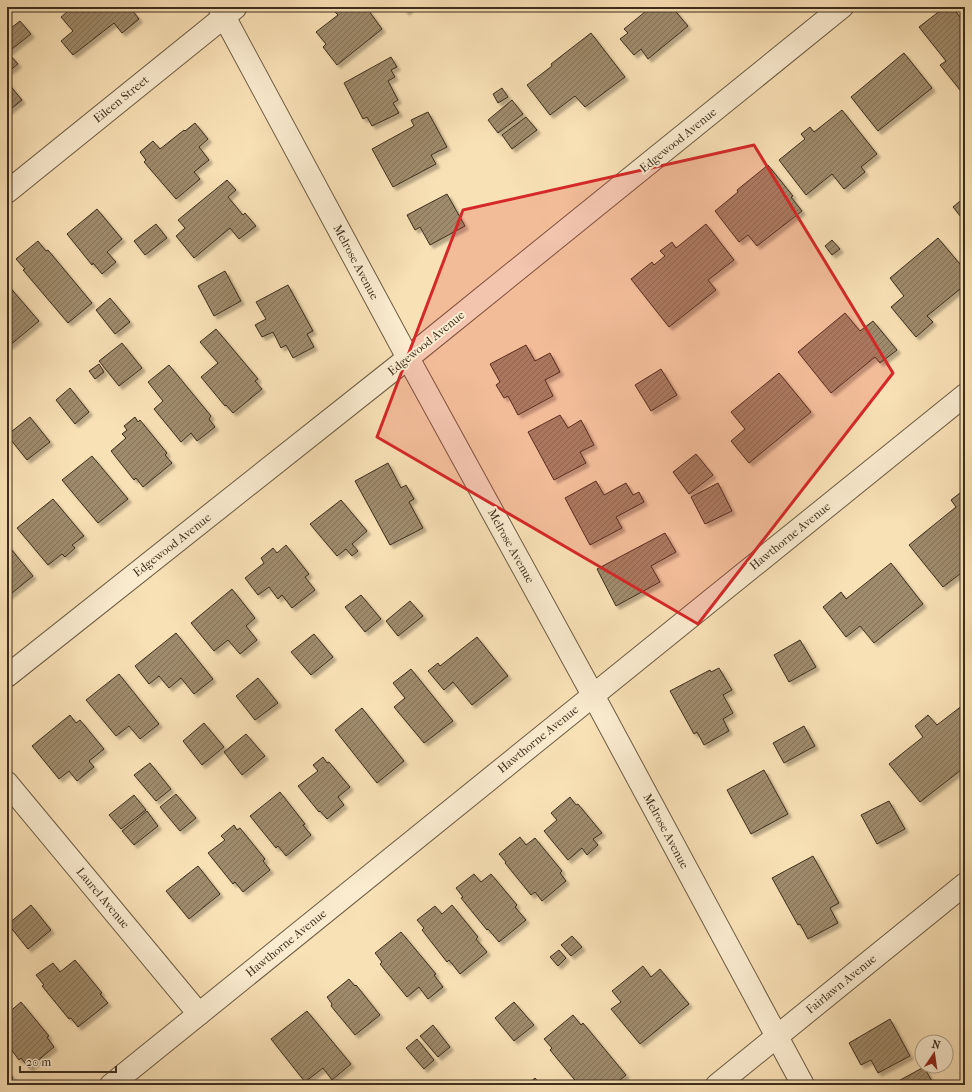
<svg xmlns="http://www.w3.org/2000/svg" width="972" height="1092" viewBox="0 0 972 1092" font-family="'IM FELL French Canon',serif">
  <defs>
    <pattern id="building-hatch" width="6" height="6" patternUnits="userSpaceOnUse"><rect width="6" height="6" fill="#9f8b6c"/><path d="M-1 1l2-2M0 6l6-6M5 7l2-2" fill="none" stroke="#837258"/></pattern>
    <filter id="shadow"><feDropShadow dx="3.5" dy="3.5" stdDeviation="1" flood-color="#0004"/></filter>
  </defs>
  <rect width="100%" height="100%" fill="#f9e1b6"/>
  <filter id="stains"><feTurbulence type="fractalNoise" baseFrequency=".005" numOctaves="4"/><feColorMatrix values="0 0 0 0 .2 0 0 0 0 .09 0 0 0 0 .02 0 0 0 .5 -.17"/></filter>
  <radialGradient id="worn" r=".72"><stop offset=".6" stop-color="#630" stop-opacity="0"/><stop offset="1" stop-color="#630" stop-opacity=".3"/></radialGradient>
  <g fill="url(#building-hatch)" stroke="#3d2e1c" filter="url(#shadow)">
    <path d="M 73,7 L 134,7 L 131,9 L 139,19 L 122,33 L 114,23 L 73,55 L 61,41 L 73,31 L 61,17 Z"/>
    <path d="M 338,7 L 366,7 L 382,29 L 337,65 L 323,47 L 326,44 L 316,32 L 338,15 L 334,11 Z"/>
    <path d="M 402,7 L 411,7 L 406,12 Z"/>
    <path d="M 651,7 L 672,7 L 688,26 L 648,59 L 641,49 L 634,55 L 620,39 L 628,33 L 624,29 Z"/>
    <path d="M 945,7 L 952,7 L 965,23 L 964,95 L 940,65 L 946,61 L 919,27 Z"/>
    <path d="M 20,21 L 31,34 L 7,53 L 7,31 Z"/>
    <path d="M 591,33 L 625,77 L 585,107 L 575,96 L 550,115 L 527,85 L 552,66 L 551,64 Z"/>
    <path d="M 904,53 L 932,88 L 878,131 L 851,97 Z"/>
    <path d="M 10,55 L 18,64 L 9,71 L 7,69 L 7,58 Z"/>
    <path d="M 391,57 L 397,67 L 391,70 L 395,77 L 388,81 L 398,100 L 393,103 L 399,113 L 372,126 L 367,117 L 363,119 L 344,83 Z"/>
    <path d="M 7,82 L 22,100 L 7,112 Z"/>
    <path d="M 502,88 L 508,97 L 498,103 L 493,94 Z"/>
    <path d="M 512,100 L 523,114 L 498,133 L 488,120 Z"/>
    <path d="M 842,110 L 877,154 L 861,167 L 865,172 L 844,189 L 832,174 L 806,195 L 779,160 L 805,139 L 801,134 L 810,127 L 814,132 Z"/>
    <path d="M 428,112 L 447,147 L 431,155 L 436,164 L 393,187 L 372,149 L 414,126 L 411,120 Z"/>
    <path d="M 526,117 L 537,130 L 512,149 L 502,135 Z"/>
    <path d="M 195,123 L 208,139 L 199,147 L 209,160 L 194,172 L 200,179 L 176,199 L 144,162 L 146,160 L 140,152 L 153,141 L 160,149 L 184,130 L 185,131 Z"/>
    <path d="M 768,165 L 793,196 L 791,197 L 802,211 L 757,246 L 748,235 L 739,242 L 715,211 L 738,192 L 737,190 Z"/>
    <path d="M 227,180 L 236,190 L 228,197 L 243,215 L 245,213 L 256,226 L 239,239 L 230,228 L 194,258 L 176,236 L 185,228 L 178,220 Z"/>
    <path d="M 447,194 L 465,226 L 430,245 L 420,227 L 415,230 L 407,215 Z"/>
    <path d="M 965,197 L 965,222 L 953,207 Z"/>
    <path d="M 97,209 L 122,239 L 107,252 L 116,262 L 102,274 L 93,263 L 92,265 L 67,234 Z"/>
    <path d="M 156,224 L 167,238 L 145,255 L 134,241 Z"/>
    <path d="M 706,224 L 734,260 L 708,280 L 716,290 L 669,327 L 631,279 L 652,262 L 654,265 L 665,256 L 660,251 L 672,242 L 676,248 Z"/>
    <path d="M 938,238 L 965,270 L 965,285 L 927,316 L 933,322 L 916,337 L 891,307 L 904,296 L 890,278 Z"/>
    <path d="M 832,240 L 840,249 L 832,255 L 825,246 Z"/>
    <path d="M 38,241 L 46,251 L 48,250 L 92,303 L 68,323 L 23,270 L 25,269 L 16,259 Z"/>
    <path d="M 225,271 L 241,301 L 214,316 L 198,286 Z"/>
    <path d="M 7,284 L 39,321 L 9,346 L 7,344 Z"/>
    <path d="M 288,285 L 313,331 L 307,334 L 314,347 L 293,358 L 286,345 L 281,348 L 273,332 L 262,337 L 255,325 L 266,319 L 256,302 Z"/>
    <path d="M 110,298 L 130,322 L 115,334 L 96,310 Z"/>
    <path d="M 845,313 L 860,331 L 873,321 L 897,350 L 880,363 L 875,357 L 831,393 L 798,352 Z"/>
    <path d="M 216,329 L 258,379 L 255,381 L 262,389 L 233,413 L 226,405 L 225,406 L 201,377 L 218,363 L 200,342 Z"/>
    <path d="M 122,343 L 142,368 L 119,386 L 99,361 Z"/>
    <path d="M 526,345 L 535,361 L 550,353 L 560,372 L 545,380 L 553,396 L 518,415 L 508,396 L 504,398 L 496,385 L 500,382 L 490,364 Z"/>
    <path d="M 99,364 L 104,372 L 95,379 L 89,371 Z"/>
    <path d="M 169,365 L 211,416 L 209,419 L 215,427 L 197,441 L 191,433 L 181,442 L 154,409 L 163,401 L 148,382 Z"/>
    <path d="M 661,369 L 677,395 L 651,411 L 635,385 Z"/>
    <path d="M 779,373 L 811,412 L 749,463 L 731,441 L 745,429 L 731,412 Z"/>
    <path d="M 70,388 L 89,412 L 75,424 L 56,400 Z"/>
    <path d="M 560,415 L 568,428 L 581,420 L 594,445 L 580,452 L 586,463 L 554,480 L 528,432 Z"/>
    <path d="M 30,417 L 50,442 L 27,460 L 7,435 Z"/>
    <path d="M 135,417 L 138,422 L 140,420 L 167,453 L 165,455 L 172,463 L 143,487 L 136,478 L 134,480 L 111,451 L 126,438 L 122,434 L 127,430 L 124,426 Z"/>
    <path d="M 696,454 L 713,475 L 689,494 L 673,472 Z"/>
    <path d="M 92,456 L 128,499 L 98,523 L 62,480 Z"/>
    <path d="M 388,463 L 401,488 L 406,485 L 414,499 L 409,502 L 423,528 L 390,545 L 355,481 Z"/>
    <path d="M 596,481 L 604,495 L 626,483 L 633,495 L 639,492 L 644,502 L 616,517 L 622,528 L 590,545 L 565,498 Z"/>
    <path d="M 718,483 L 732,511 L 705,524 L 691,497 Z"/>
    <path d="M 965,489 L 965,570 L 943,587 L 909,545 L 956,507 L 951,500 Z"/>
    <path d="M 53,499 L 84,536 L 72,545 L 75,548 L 65,557 L 62,554 L 48,565 L 17,528 Z"/>
    <path d="M 341,500 L 367,531 L 352,544 L 358,551 L 352,556 L 346,549 L 337,556 L 310,524 Z"/>
    <path d="M 665,533 L 676,552 L 651,566 L 660,582 L 616,606 L 597,569 Z"/>
    <path d="M 7,544 L 33,576 L 7,597 Z"/>
    <path d="M 286,545 L 309,574 L 305,577 L 315,590 L 292,608 L 282,595 L 278,599 L 269,587 L 258,595 L 245,578 L 264,563 L 261,558 L 273,548 L 277,553 Z"/>
    <path d="M 891,563 L 923,604 L 874,643 L 860,626 L 846,637 L 823,607 L 841,592 L 846,599 Z"/>
    <path d="M 232,589 L 255,618 L 246,626 L 257,640 L 240,654 L 228,640 L 214,651 L 191,623 Z"/>
    <path d="M 361,595 L 381,619 L 365,632 L 345,607 Z"/>
    <path d="M 410,601 L 423,616 L 398,636 L 386,621 Z"/>
    <path d="M 176,633 L 213,679 L 194,694 L 181,678 L 169,688 L 159,676 L 149,684 L 135,666 Z"/>
    <path d="M 314,634 L 333,657 L 311,675 L 291,652 Z"/>
    <path d="M 477,637 L 508,676 L 472,705 L 453,682 L 444,690 L 428,671 L 438,663 L 440,666 Z"/>
    <path d="M 800,640 L 816,667 L 789,682 L 774,655 Z"/>
    <path d="M 719,668 L 732,690 L 723,695 L 733,713 L 723,719 L 729,731 L 704,745 L 697,732 L 694,734 L 670,691 L 710,670 L 711,672 Z"/>
    <path d="M 411,669 L 453,721 L 424,743 L 394,707 L 405,698 L 393,683 Z"/>
    <path d="M 119,674 L 159,724 L 140,739 L 129,726 L 116,736 L 86,700 Z"/>
    <path d="M 258,678 L 278,703 L 255,720 L 236,696 Z"/>
    <path d="M 963,705 L 965,708 L 965,775 L 961,770 L 920,802 L 889,764 L 923,737 L 915,726 L 928,715 L 937,725 Z"/>
    <path d="M 362,708 L 404,761 L 377,783 L 335,730 Z"/>
    <path d="M 70,715 L 76,723 L 80,720 L 104,749 L 89,761 L 94,767 L 77,781 L 69,771 L 59,779 L 32,746 Z"/>
    <path d="M 204,723 L 224,747 L 202,765 L 183,741 Z"/>
    <path d="M 804,726 L 815,746 L 784,763 L 773,743 Z"/>
    <path d="M 246,734 L 265,756 L 242,775 L 224,752 Z"/>
    <path d="M 323,757 L 327,763 L 329,762 L 350,787 L 338,797 L 344,805 L 327,819 L 320,811 L 319,812 L 298,786 L 318,771 L 313,765 Z"/>
    <path d="M 150,763 L 171,789 L 156,801 L 134,775 Z"/>
    <path d="M 764,770 L 788,814 L 751,834 L 727,790 Z"/>
    <path d="M 280,792 L 305,824 L 303,825 L 311,835 L 286,856 L 278,846 L 276,848 L 250,816 Z"/>
    <path d="M 176,794 L 196,818 L 180,831 L 160,807 Z"/>
    <path d="M 134,795 L 146,810 L 121,829 L 109,815 Z"/>
    <path d="M 570,797 L 576,805 L 578,804 L 602,833 L 593,839 L 598,845 L 587,855 L 582,848 L 568,860 L 544,831 L 557,820 L 551,813 Z"/>
    <path d="M 889,801 L 905,829 L 877,844 L 861,815 Z"/>
    <path d="M 147,811 L 158,826 L 134,845 L 122,831 Z"/>
    <path d="M 234,825 L 237,830 L 240,828 L 265,859 L 263,861 L 270,870 L 243,892 L 235,882 L 233,884 L 208,853 L 225,840 L 221,836 Z"/>
    <path d="M 520,837 L 526,845 L 535,838 L 562,871 L 560,873 L 566,881 L 542,901 L 535,892 L 531,895 L 505,863 L 506,862 L 499,854 Z"/>
    <path d="M 813,856 L 839,903 L 830,908 L 838,923 L 808,939 L 800,924 L 798,925 L 772,878 Z"/>
    <path d="M 198,866 L 220,894 L 189,919 L 166,891 Z"/>
    <path d="M 474,874 L 481,882 L 491,874 L 517,905 L 515,907 L 526,920 L 499,942 L 488,929 L 487,930 L 461,898 L 463,897 L 456,888 Z"/>
    <path d="M 31,905 L 51,930 L 28,949 L 8,924 Z"/>
    <path d="M 452,905 L 478,937 L 476,939 L 487,952 L 460,974 L 449,960 L 447,962 L 422,930 L 424,928 L 417,920 L 435,906 L 442,914 Z"/>
    <path d="M 401,932 L 436,974 L 434,975 L 443,987 L 428,999 L 419,987 L 407,997 L 380,964 L 382,962 L 375,953 Z"/>
    <path d="M 572,936 L 582,947 L 571,956 L 561,945 Z"/>
    <path d="M 559,950 L 566,958 L 558,966 L 550,957 Z"/>
    <path d="M 75,960 L 102,993 L 100,994 L 108,1003 L 78,1027 L 71,1018 L 69,1019 L 42,986 L 44,985 L 36,975 L 53,963 L 60,972 Z"/>
    <path d="M 643,966 L 651,977 L 660,969 L 689,1004 L 640,1044 L 611,1009 L 621,1002 L 612,991 Z"/>
    <path d="M 349,979 L 355,986 L 356,985 L 380,1015 L 355,1035 L 331,1006 L 332,1004 L 327,997 Z"/>
    <path d="M 21,1002 L 49,1036 L 47,1037 L 54,1047 L 29,1068 L 21,1058 L 19,1060 L 7,1044 L 7,1014 Z"/>
    <path d="M 514,1002 L 534,1025 L 514,1041 L 495,1018 Z"/>
    <path d="M 307,1011 L 351,1064 L 332,1080 L 323,1068 L 305,1082 L 271,1039 Z"/>
    <path d="M 573,1015 L 581,1025 L 583,1023 L 626,1075 L 614,1085 L 579,1085 L 550,1050 L 552,1048 L 544,1039 Z"/>
    <path d="M 890,1019 L 910,1056 L 878,1073 L 871,1060 L 861,1065 L 849,1043 Z"/>
    <path d="M 433,1025 L 450,1047 L 438,1057 L 420,1036 Z"/>
    <path d="M 417,1039 L 434,1060 L 424,1069 L 406,1048 Z"/>
    <path d="M 924,1067 L 934,1085 L 891,1085 Z"/>
    <path d="M 7,1070 L 13,1078 L 7,1084 Z"/>
    <path d="M 535,1078 L 541,1085 L 527,1085 Z"/>
  </g>
  <g fill="none" stroke-linecap="round" stroke-linejoin="round">
    <g stroke="#6c5b42" stroke-width="24">
      <g id="minor">
        <path d="M 219,7 L 408,358 L 593,695 L 803,1085"/>
        <path d="M 7,192 L 235,8"/>
        <path d="M 7,676 L 408,358 L 842,7"/>
        <path d="M 7,783 L 199,1014"/>
        <path d="M 111,1085 L 965,395"/>
        <path d="M 717,1085 L 965,884"/>
      </g>
    </g>
    <use href="#minor" stroke="#fbecd0" stroke-width="22"/>
  </g>
  <path fill="#d62828" fill-opacity="0.2" stroke="#d62828" stroke-width="3" stroke-linejoin="round" d="M 754,145 L 893,373 L 698,624 L 377,437 L 463,210 Z"/>
  <g text-anchor="middle" dominant-baseline="central" stroke-width="4" stroke-linejoin="round" paint-order="stroke">
    <g font-size="12" fill="#3d2e1c" stroke="#fbecd0">
      <text transform="translate(121 99) rotate(-39)">Eileen Street</text>
      <text transform="translate(678 140) rotate(-39)">Edgewood Avenue</text>
      <text transform="translate(356 262) rotate(62)">Melrose Avenue</text>
      <text transform="translate(426 343) rotate(-39)">Edgewood Avenue</text>
      <text transform="translate(790 536) rotate(-39)">Hawthorne Avenue</text>
      <text transform="translate(172 545) rotate(-38)">Edgewood Avenue</text>
      <text transform="translate(511 546) rotate(61)">Melrose Avenue</text>
      <text transform="translate(538 739) rotate(-39)">Hawthorne Avenue</text>
      <text transform="translate(666 831) rotate(62)">Melrose Avenue</text>
      <text transform="translate(103 898) rotate(50)">Laurel Avenue</text>
      <text transform="translate(286 943) rotate(-39)">Hawthorne Avenue</text>
      <text transform="translate(841 984) rotate(-39)">Fairlawn Avenue</text>
    </g>
  </g>
  <rect width="972" height="1092" fill="none" stroke="#f9e1b6" stroke-width="24"/>
  <rect x="8" y="8" width="956" height="1076" fill="none" stroke="#3d2e1c" stroke-width="2"/>
  <rect x="12" y="12" width="948" height="1068" fill="none" stroke="#3d2e1c"/>
  <g transform="translate(934 1054) rotate(13)"><circle r="19" fill="#fbecd0" stroke="#afa088"/>
  <path d="M0-3L7 15L0 10L-7 15Z" fill="#8f2418"/>
  <text y="-6" font-size="11" font-weight="bold" text-anchor="middle" fill="#3d2e1c">N</text>
  </g>
  <path d="M20 1066v6h96v-6" fill="none" stroke="#3d2e1c" stroke-width="2"/>
  <text x="26" y="1066" font-size="12" fill="#3d2e1c" stroke="#fbecd0" stroke-width="3" paint-order="stroke">20 m</text>
  <rect width="100%" height="100%" filter="url(#stains)"/>
  <rect width="100%" height="100%" fill="url(#worn)"/>
</svg>
